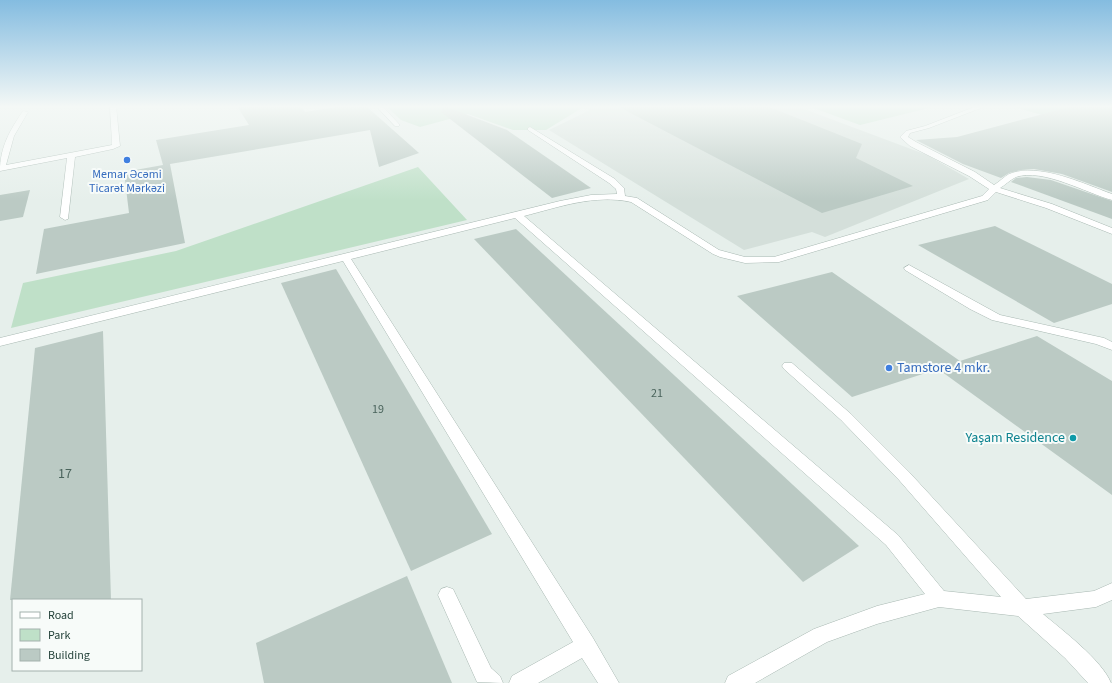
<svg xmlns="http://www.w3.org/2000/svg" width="1112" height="683" viewBox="0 0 1112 683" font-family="'Source Sans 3',sans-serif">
  <rect width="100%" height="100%" fill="#e6efeb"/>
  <path fill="#d4dfda" d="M 590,106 L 796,106 L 927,155 L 969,179 L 825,237 L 812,232 L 744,250 L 549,130 L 590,110 L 584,108 Z"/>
  <g fill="#bfe0c8">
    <path d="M 386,106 L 585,106 L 546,130 L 513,130 L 468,114 L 420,127 L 401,120 Z"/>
    <path d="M 808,106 L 937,106 L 860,125 Z"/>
    <path d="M 1011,106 L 1070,106 L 1112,118 L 1112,135 Z"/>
    <path d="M 418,167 L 467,220 L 11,328 L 23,283 L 176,251 Z"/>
  </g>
  <g fill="#bbcac4">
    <path d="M 237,106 L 300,106 L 305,112 L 342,106 L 366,106 L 419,153 L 379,167 L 370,130 L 170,164 L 185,243 L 36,274 L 44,229 L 129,213 L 124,172 L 163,165 L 156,140 L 249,125 Z"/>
    <path d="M 444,106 L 507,130 L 591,188 L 552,198 L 441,112 Z"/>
    <path d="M 617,106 L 767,106 L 862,144 L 856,158 L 913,186 L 822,213 Z"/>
    <path d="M 1073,106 L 1112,106 L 1112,192 L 1062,174 L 1034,169 L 1021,170 L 1009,173 L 1001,178 L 963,164 L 916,140 L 957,137 Z"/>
    <path d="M 1027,177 L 1051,180 L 1112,201 L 1112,219 L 1011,182 L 1016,178 Z"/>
    <path d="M 30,190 L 23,217 L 0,221 L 0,195 Z"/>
    <path d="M 995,226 L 1112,284 L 1112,304 L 1054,323 L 918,245 Z"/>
    <path d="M 516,229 L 859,546 L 803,582 L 474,239 Z"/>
    <path d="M 336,269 L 492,534 L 411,571 L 281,283 Z"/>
    <path d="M 832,272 L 960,361 L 1037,336 L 1112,381 L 1112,495 L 938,369 L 852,397 L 737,296 Z"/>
    <path d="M 103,331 L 111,600 L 10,600 L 35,348 Z"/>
    <path d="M 407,576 L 452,683 L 264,683 L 256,643 Z"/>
  </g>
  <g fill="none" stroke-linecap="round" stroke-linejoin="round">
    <g stroke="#a8b8b2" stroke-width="1">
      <g id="minor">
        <path d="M 110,106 L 116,106 L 120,146 L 113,149 L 75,157 L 68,219 L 65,220 L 60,217 L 67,158 L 0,171 C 0,147 10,130 23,111 L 28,112 L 14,136 L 6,165 L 112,145 Z"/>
        <path d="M 376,106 L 382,106 L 399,124 L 399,126 L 395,126 Z"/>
        <path d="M 977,106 L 986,106 L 929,128 L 910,133 L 908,137 L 916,142 L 975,172 L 994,185 C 999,182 1004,177 1009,174 C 1039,162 1084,184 1112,194 L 1112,200 C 1086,193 1043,168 1016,177 C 1010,180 1005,185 1000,188 L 1052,204 L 1112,228 L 1112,234 L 1046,208 L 996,192 L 988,200 L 779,262 L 745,263 L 720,257 L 713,254 L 631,202 C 595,194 559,207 524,216 L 898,535 L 944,591 L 1001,597 L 899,480 L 841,420 L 784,369 L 782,366 L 784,363 L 792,363 L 851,414 L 909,472 L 1026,599 L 1094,591 L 1112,583 L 1112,600 L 1096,607 L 1043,614 C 1062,630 1102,660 1111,683 L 1088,683 L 1065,658 L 1018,616 L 939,607 L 877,624 L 827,642 L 755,683 L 725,683 L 728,676 L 814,629 L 877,606 L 925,594 L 886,545 L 515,218 L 351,259 L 593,638 L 619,683 L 598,683 L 582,658 L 538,683 L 509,683 L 512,676 L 573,642 L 343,261 L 0,346 L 0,338 L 560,201 L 591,195 L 617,194 L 616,189 L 609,183 L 528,130 L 528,128 L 530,127 L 615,179 L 624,188 L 625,196 L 637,198 L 719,250 L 745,257 L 774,257 L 982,196 L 989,189 L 969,176 L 910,146 L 900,137 L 906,131 L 925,126 Z"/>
        <path d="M 909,265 L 1000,315 L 1104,338 L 1112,342 L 1112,350 L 1096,344 L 992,320 L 970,309 L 905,270 L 904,268 Z"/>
        <path d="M 447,587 L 453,589 L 491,668 L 500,676 L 503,683 L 477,682 L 438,595 L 441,589 Z"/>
      </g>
    </g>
    <use href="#minor" fill="#fff" fill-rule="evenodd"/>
  </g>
  <linearGradient id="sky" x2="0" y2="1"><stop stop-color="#84bce0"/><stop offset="0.53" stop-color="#f4f8f6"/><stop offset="1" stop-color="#f4f8f6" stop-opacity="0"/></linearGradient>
  <rect width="1112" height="201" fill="url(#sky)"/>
  <g fill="#3f7fe0" stroke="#f7fbf9" stroke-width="1.5">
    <circle cx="127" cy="160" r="4"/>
    <circle cx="889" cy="368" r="4"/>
  </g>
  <circle fill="#0f9aa8" stroke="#f7fbf9" stroke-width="1.5" cx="1073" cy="438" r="4"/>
  <g text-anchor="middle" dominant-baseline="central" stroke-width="4" stroke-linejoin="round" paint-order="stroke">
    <g font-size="12" fill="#366cbe" stroke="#f7fbf9">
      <text x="127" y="174">Memar Əcəmi<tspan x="127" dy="14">Ticarət Mərkəzi</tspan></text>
    </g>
    <g font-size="12" fill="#4a645c">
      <text x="657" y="393">21</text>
      <text x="378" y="409">19</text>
    </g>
    <g font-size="14" fill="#366cbe" stroke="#f7fbf9" text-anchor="start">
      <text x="897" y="368">Tamstore 4 mkr.</text>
    </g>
    <g font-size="14" fill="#0d838f" stroke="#f7fbf9" text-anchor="end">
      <text x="1065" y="438">Yaşam Residence</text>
    </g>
    <g font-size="14" fill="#4a645c">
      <text x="65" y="474">17</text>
    </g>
  </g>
  <rect x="12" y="599" width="130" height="72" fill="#f7fbf9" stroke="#a3b1ad"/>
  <rect x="20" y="612" width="20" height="6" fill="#ffffff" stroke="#a3b1ad"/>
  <text x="48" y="619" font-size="12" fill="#24423a">Road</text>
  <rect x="20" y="629" width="20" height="12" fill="#bfe0c8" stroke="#a3b1ad"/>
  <text x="48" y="639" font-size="12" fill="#24423a">Park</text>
  <rect x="20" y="649" width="20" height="12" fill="#bbcac4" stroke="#a3b1ad"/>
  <text x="48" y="659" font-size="12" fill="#24423a">Building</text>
</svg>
